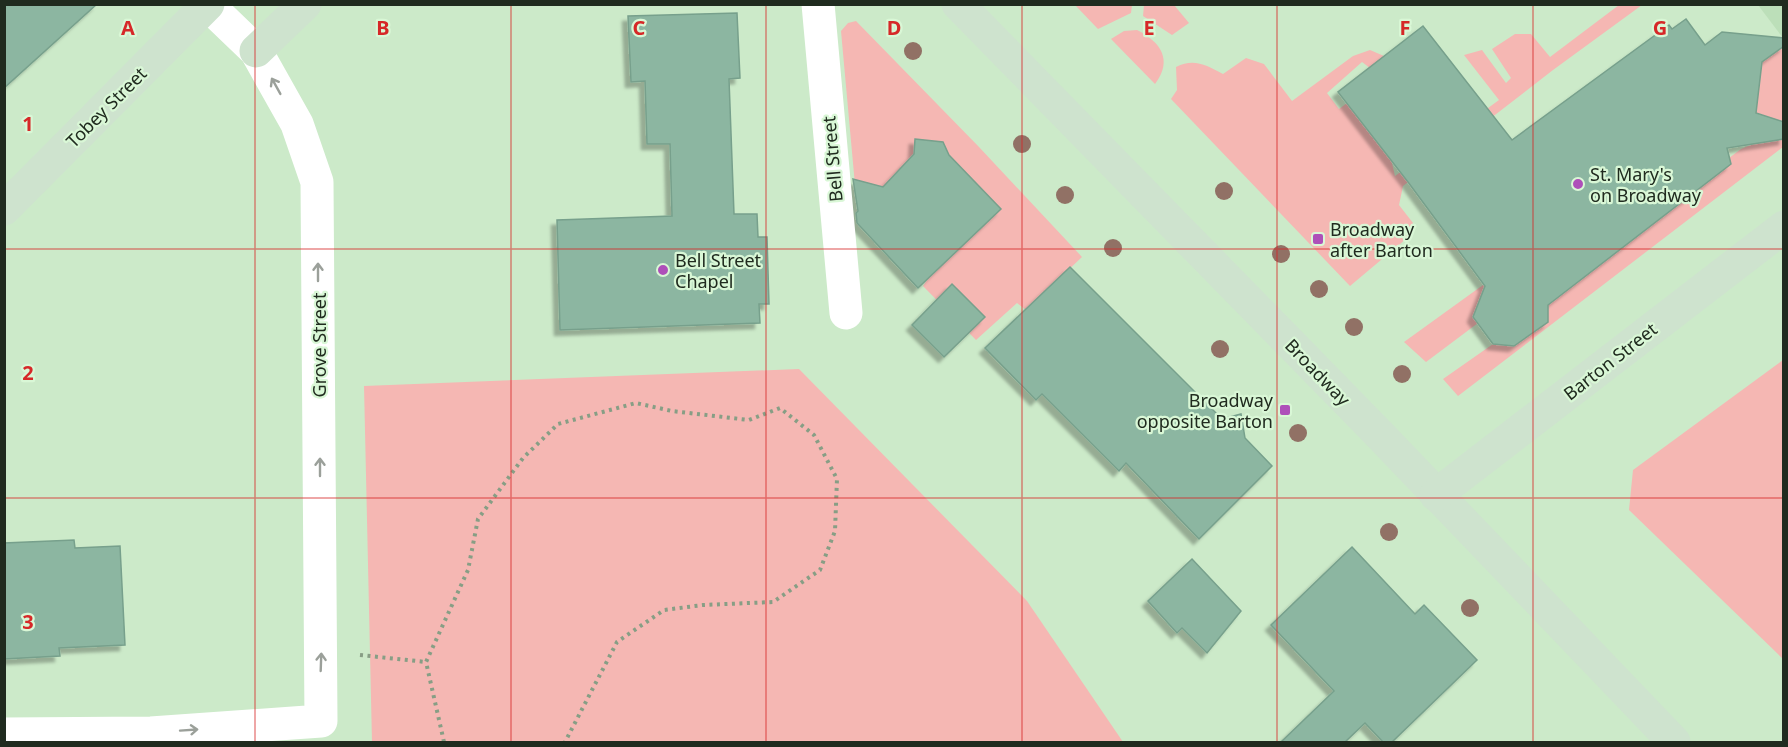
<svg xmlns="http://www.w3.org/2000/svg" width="1788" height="747" viewBox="0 0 1788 747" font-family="'Noto Sans',sans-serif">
  <defs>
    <filter id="shadow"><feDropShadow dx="-5.5" dy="5.5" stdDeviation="1.5" flood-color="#0004"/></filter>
  </defs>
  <rect width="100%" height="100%" fill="#cceac9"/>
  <path fill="#bcdfb9" d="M 1758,5 L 1783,5 L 1783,38 Z"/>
  <g fill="#f5b7b3">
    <path d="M 1075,5 L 1132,5 L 1131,13 L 1098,29 Z"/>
    <path d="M 1144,5 L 1174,5 L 1189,23 L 1172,35 L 1143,16 Z"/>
    <path d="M 1619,5 L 1642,5 L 1553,70 L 1403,186 L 1399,205 L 1413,223 L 1406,239 L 1350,286 L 1171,99 L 1177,90 L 1176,67 C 1194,58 1206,65 1223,74 L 1246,58 L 1264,64 L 1292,101 L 1353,56 L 1370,50 L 1384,56 L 1370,68 L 1362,62 L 1327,93 L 1339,109 L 1347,103 L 1391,159 L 1395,176 L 1499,100 L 1464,55 L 1482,50 L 1506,83 L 1511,78 L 1492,49 L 1515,34 L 1531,34 L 1550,57 Z"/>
    <path d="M 856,21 L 979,147 L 1082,257 L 1026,310 L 1017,303 L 976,340 L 923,286 L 929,277 L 1000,209 L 949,155 L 943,142 L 916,139 L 914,154 L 883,187 L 856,196 L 841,31 L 848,23 Z"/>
    <path d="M 1137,30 C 1161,42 1173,60 1155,84 L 1111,39 L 1124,31 Z"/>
    <path d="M 1781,48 L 1784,50 L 1783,147 L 1458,396 L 1443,379 L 1493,344 L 1514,346 L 1548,322 L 1548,305 L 1730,164 L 1729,158 L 1741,149 L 1753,144 L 1772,118 L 1757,113 L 1753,116 L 1741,98 L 1759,86 L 1762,62 Z"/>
    <path d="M 1483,285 L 1491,292 L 1479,301 L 1473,318 L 1478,323 L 1426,362 L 1404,342 Z"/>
    <path d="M 1783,360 L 1783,659 L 1629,510 L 1633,470 Z"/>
    <path d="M 799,369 L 1027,601 L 1123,742 L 372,742 L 364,386 Z"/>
  </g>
  <g fill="#8cb6a1" stroke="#77a08c" stroke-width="1.5" filter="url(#shadow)">
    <path d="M 4,4 L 97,4 L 4,88 Z"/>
    <path d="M 737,13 L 740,78 L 729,79 L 734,214 L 757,214 L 758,237 L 767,237 L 769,304 L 759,304 L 760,323 L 560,330 L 557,220 L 672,216 L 670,144 L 647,144 L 645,81 L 631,82 L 628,16 Z"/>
    <path d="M 1686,19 L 1705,45 L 1722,32 L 1784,38 L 1784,46 L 1762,62 L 1756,113 L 1784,122 L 1784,139 L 1727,148 L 1731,164 L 1548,305 L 1548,322 L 1514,346 L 1493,344 L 1473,317 L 1485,286 L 1408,182 L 1338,92 L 1423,26 L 1512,140 L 1669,25 L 1672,29 Z"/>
    <path d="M 915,139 L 943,142 L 949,155 L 1001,209 L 918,288 L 857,223 L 856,213 L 858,211 L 853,179 L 883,187 L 914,154 Z"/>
    <path d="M 1070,267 L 1222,419 L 1241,414 L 1245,438 L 1272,466 L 1199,539 L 1126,463 L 1119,471 L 1042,394 L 1036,400 L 985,348 Z"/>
    <path d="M 952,284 L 985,317 L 944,357 L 912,325 Z"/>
    <path d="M 74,540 L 75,548 L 120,546 L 125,645 L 59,648 L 60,656 L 4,659 L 4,543 Z"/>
    <path d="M 1352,547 L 1415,614 L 1424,605 L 1477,660 L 1392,742 L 1383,742 L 1365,723 L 1345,742 L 1281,742 L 1334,691 L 1271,625 Z"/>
    <path d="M 1192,559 L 1241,611 L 1207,653 L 1182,628 L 1177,633 L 1148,601 Z"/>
  </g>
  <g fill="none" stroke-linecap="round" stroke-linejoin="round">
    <g stroke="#879e85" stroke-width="4" stroke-dasharray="3 4.5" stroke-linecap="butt">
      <path d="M 360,655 L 426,662"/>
      <path d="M 444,742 L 426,662 L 468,570 L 478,519 L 523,458 L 558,424 L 636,403 L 672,411 L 749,420 L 780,408 L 814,435 L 837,479 L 835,531 L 820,570 L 773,602 L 703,605 L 664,610 L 617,642 L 565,742"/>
    </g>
    <g stroke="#fff" stroke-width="33">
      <path d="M 818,4 L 846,313"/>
      <path d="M 4,734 L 151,733 L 321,721 L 317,182 L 297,124 L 256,51 L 207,4"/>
    </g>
    <g stroke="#cee3ce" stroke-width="33">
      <path d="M 958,4 L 1379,434 L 1674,742"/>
      <path d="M 256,51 L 305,4"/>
      <path d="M 4,209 L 208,4"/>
      <path d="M 1436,495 L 1784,227"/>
    </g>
  </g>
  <g fill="#917165">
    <circle cx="913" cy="51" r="9"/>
    <circle cx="1022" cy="144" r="9"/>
    <circle cx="1224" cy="191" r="9"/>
    <circle cx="1065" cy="195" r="9"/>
    <circle cx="1113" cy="248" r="9"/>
    <circle cx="1281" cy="254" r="9"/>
    <circle cx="1319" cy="289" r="9"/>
    <circle cx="1354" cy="327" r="9"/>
    <circle cx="1220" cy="349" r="9"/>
    <circle cx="1402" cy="374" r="9"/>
    <circle cx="1298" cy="433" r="9"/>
    <circle cx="1389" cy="532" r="9"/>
    <circle cx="1470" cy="608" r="9"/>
  </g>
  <defs><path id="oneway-shaft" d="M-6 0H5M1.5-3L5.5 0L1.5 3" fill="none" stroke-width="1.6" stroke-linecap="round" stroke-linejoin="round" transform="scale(1.5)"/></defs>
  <g stroke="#9ba09a">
    <use href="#oneway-shaft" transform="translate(276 86) rotate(-119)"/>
    <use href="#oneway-shaft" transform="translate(318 272) rotate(-90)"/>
    <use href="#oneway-shaft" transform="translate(320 467) rotate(-90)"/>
    <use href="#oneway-shaft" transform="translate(321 662) rotate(-88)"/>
    <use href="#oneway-shaft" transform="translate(189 730) rotate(-4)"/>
  </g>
  <path fill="none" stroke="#d62828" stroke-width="1.5" stroke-opacity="0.55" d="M 255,4 L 255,742M 511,4 L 511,742M 766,4 L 766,742M 1022,4 L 1022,742M 1277,4 L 1277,742M 1533,4 L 1533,742M 4,249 L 1784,249M 4,498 L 1784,498"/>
  <g fill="#ae4fb9" stroke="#d9f7d6" stroke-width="2">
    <circle cx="1578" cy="184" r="6"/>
    <rect x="1312" y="233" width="12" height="12" rx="3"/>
    <circle cx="663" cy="270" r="6"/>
    <rect x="1279" y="404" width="12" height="12" rx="3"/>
  </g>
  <g text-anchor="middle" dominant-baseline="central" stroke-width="4.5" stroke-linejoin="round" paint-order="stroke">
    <g font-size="18" fill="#202b1f" stroke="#d9f7d6">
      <text transform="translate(106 107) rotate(-45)">Tobey Street</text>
      <text transform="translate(832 159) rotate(-95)">Bell Street</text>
      <text transform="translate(319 345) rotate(-90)">Grove Street</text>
      <text transform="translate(1610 361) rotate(-38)">Barton Street</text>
      <text transform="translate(1318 372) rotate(46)">Broadway</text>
    </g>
    <g font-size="18" fill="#202b1f" stroke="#d9f7d6" text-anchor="start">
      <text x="1590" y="174">St. Mary's<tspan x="1590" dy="21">on Broadway</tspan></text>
      <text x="1330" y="229">Broadway<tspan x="1330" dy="21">after Barton</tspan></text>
      <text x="675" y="260">Bell Street<tspan x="675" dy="21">Chapel</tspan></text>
      <text x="1273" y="400" text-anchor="end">Broadway<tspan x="1273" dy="21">opposite Barton</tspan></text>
    </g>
  </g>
  <g font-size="20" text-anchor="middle" font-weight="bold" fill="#d62828" stroke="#d9f7d6" stroke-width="4.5" stroke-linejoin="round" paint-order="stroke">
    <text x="128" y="35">A</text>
    <text x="383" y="35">B</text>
    <text x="639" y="35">C</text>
    <text x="894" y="35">D</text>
    <text x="1149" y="35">E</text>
    <text x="1405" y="35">F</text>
    <text x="1660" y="35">G</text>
    <text x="28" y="131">1</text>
    <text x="28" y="380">2</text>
    <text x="28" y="629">3</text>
  </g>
  <rect width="1788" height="747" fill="none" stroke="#202b1f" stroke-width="12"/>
</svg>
